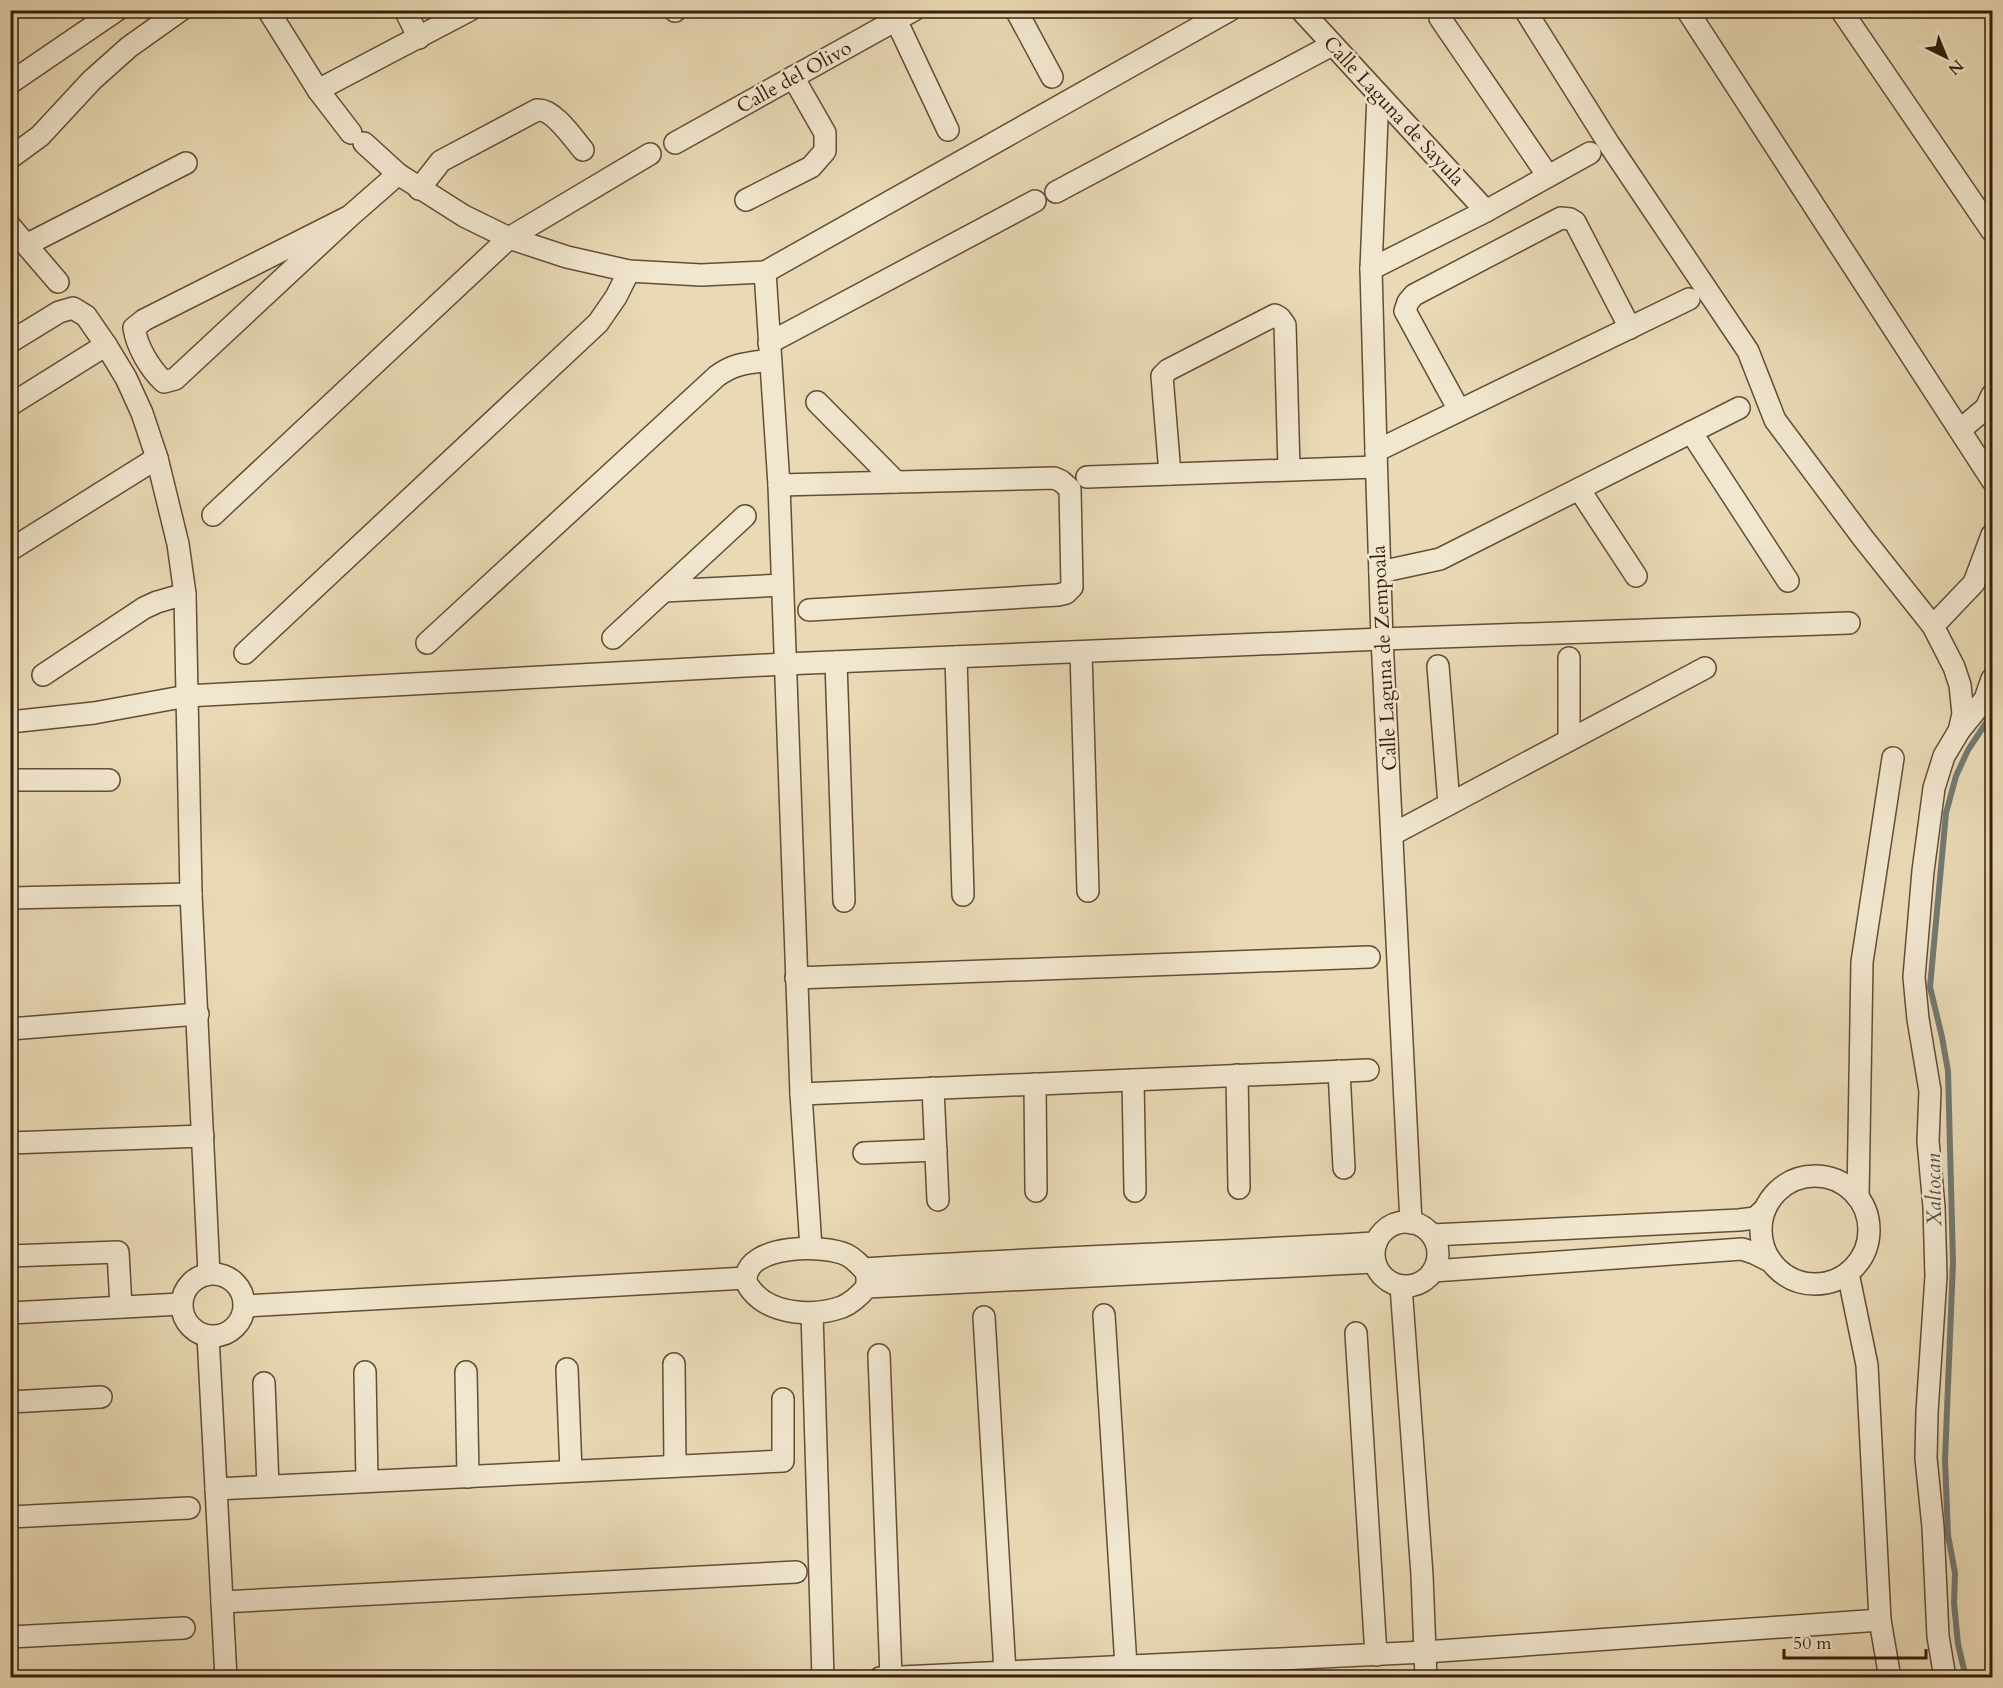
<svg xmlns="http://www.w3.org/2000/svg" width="2003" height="1688" viewBox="0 0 2003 1688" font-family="Cardo,serif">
  <rect width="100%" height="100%" fill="#e9dab5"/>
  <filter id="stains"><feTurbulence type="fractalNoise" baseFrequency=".00333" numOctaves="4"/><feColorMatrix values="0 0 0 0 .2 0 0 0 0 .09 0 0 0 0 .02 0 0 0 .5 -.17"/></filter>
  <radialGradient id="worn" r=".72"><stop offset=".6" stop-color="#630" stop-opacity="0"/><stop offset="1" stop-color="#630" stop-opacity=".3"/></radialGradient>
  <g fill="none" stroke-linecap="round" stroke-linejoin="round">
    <path stroke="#737a72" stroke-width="6" d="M 1966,1678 L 1958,1644 L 1954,1603 L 1955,1573 L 1948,1535 L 1945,1460 L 1953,1262 L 1948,1071 L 1942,1037 L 1930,987 L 1946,813 L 1956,776 L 1968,750 L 1992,714"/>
    <g stroke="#644d36" stroke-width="24">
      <g id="minor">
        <path d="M 268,10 L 318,90 L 351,133"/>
        <path d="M 405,10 L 419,38"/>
        <path d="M 893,10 L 896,20 L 948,130"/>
        <path d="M 1016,10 L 1052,77"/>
        <path d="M 1301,10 L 1486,211"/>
        <path d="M 1525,10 L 1609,144 L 1748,351 L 1775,420 L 1863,538 L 1933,626 L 1954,667 L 1960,685 L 1963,714 L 1959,731 L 1944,756 L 1934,788 L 1923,871 L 1914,977 L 1918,1019 L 1930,1091 L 1928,1141 L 1934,1207 L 1936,1276 L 1927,1412 L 1926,1458 L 1933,1527 L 1938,1636 L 1945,1678"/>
        <path d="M 1687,10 L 1992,480"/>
        <path d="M 1841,10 L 1992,231"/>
        <path d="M 675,11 L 676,10"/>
        <path d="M 1440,18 L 1548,176"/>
        <path d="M 10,83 L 117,10"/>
        <path d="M 318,90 L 470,10"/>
        <path d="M 1378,94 L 1371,269 L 1376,451 L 1382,639 L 1411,1223"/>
        <path d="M 364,143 L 398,174 L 464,216 L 509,238 L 567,257 L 629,271 L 701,275 L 765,272 L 1230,10"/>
        <path d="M 675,143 L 914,10"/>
        <path d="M 10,158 L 40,136 L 92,80 L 129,47 L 181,10"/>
        <path d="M 419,189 L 441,161 L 537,110 C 553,108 573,138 583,150"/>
        <path d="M 1056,192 L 1332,45"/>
        <path d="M 746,200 L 811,167 L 825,151 L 825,133 L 793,77"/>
        <path d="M 350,216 L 144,320 L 134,328 C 137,347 150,369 164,382 L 175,379 L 350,216 L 398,174"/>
        <path d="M 10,226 L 58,282"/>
        <path d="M 28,244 L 186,163"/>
        <path d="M 1371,269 L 1486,211 L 1590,153"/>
        <path d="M 765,272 L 779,485 L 801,1094 L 811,1248"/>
        <path d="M 10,342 L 59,312 L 73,308 L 86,316 L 106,345"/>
        <path d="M 769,343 L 1035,201"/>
        <path d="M 817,402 L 896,482"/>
        <path d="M 10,405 L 106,345 L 126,378 L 142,413 L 157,458 L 178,544 L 185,594 L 191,894 L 209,1274"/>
        <path d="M 1459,410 L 1405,311 L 1408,302 L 1414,295 L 1561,218 L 1570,219 L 1575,222 L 1630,328"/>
        <path d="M 1960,430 L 1986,408 L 1992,395"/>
        <path d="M 1691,432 L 1788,581"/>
        <path d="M 1376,451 L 1689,299"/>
        <path d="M 1170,474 L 1162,376 L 1168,370 L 1275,315 L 1280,318 L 1285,325 L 1289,469"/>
        <path d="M 1087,477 L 1376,467"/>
        <path d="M 779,485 L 1054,478 L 1061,481 L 1070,489 L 1072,587 L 1066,593 L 1058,595 L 809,610"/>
        <path d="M 1579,489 L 1636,576"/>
        <path d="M 213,515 L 509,238 L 650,154"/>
        <path d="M 10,550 L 157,458"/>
        <path d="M 1380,572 L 1440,559 L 1739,408"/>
        <path d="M 664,591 L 782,585"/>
        <path d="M 1933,626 L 1974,583 L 1992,535"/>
        <path d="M 613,638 L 745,516"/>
        <path d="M 427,643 L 717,376 C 735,363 748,363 770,360"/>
        <path d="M 1081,652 L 1088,891"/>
        <path d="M 245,653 L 598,323 L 616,297 L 629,271"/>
        <path d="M 956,657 L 963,895"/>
        <path d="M 1569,658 L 1569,740"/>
        <path d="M 836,662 L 844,901"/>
        <path d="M 1438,666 L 1449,804"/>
        <path d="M 43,675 L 144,608 L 157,602 L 185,594"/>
        <path d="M 10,722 L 94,713 L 187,696 L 784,664 L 1382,639 L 1849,623"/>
        <path d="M 1959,731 L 1985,699 L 1992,679"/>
        <path d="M 10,780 L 109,780"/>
        <path d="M 1393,834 L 1705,668"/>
        <path d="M 10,898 L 191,894"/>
        <path d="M 796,978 L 1369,957"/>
        <path d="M 10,1029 L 198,1014"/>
        <path d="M 1339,1071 L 1344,1168"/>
        <path d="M 1237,1075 L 1239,1188"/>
        <path d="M 1133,1080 L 1135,1191"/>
        <path d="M 1035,1084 L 1036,1191"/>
        <path d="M 933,1088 L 938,1200"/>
        <path d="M 801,1094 L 1368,1070"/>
        <path d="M 10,1143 L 203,1136"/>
        <path d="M 864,1153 L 936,1150"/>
        <circle cx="1815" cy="1230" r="54"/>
        <path d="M 1858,1197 L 1862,962 L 1893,758"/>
        <circle cx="1406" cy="1254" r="32"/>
        <path d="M 1432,1235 L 1739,1220 L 1755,1218 L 1765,1209"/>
        <path d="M 10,1256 L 118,1252 L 121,1307"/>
        <path d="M 864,1269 C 1035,1258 1205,1253 1376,1243"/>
        <path d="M 1433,1271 L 1742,1249 L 1754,1253 L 1770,1261"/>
        <path d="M 1848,1273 L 1867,1365 L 1880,1620 L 1890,1678"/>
        <circle cx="213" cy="1305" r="31"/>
        <path d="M 1401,1286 L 1422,1575 L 1426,1678"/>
        <path d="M 867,1287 L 867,1273 C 861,1266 855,1259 847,1255 C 825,1244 747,1244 746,1279 C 746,1284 749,1287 752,1291 C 772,1315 814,1317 842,1307 C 852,1303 860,1295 867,1287 L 1374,1262"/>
        <path d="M 245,1306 L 746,1278"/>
        <path d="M 10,1313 L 181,1304"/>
        <path d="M 812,1313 L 823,1678"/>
        <path d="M 1104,1315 L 1126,1666"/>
        <path d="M 984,1317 L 1005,1672"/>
        <path d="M 1356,1333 L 1376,1655"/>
        <path d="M 208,1336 L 226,1678"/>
        <path d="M 879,1355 L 891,1677"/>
        <path d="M 674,1364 L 675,1466"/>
        <path d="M 567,1369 L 571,1471"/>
        <path d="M 365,1372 L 367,1481"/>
        <path d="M 466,1372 L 468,1477"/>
        <path d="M 264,1383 L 268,1486"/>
        <path d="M 10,1402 L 101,1397"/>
        <path d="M 216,1489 L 783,1461 L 783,1399"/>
        <path d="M 10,1517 L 189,1508"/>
        <path d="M 222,1602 L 796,1572"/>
        <path d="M 10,1637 L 184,1628"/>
        <path d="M 880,1678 L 1425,1652 L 1880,1620"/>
      </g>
    </g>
    <use href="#minor" stroke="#f1e7cf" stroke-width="21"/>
  </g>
  <g text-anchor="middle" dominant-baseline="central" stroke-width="5" stroke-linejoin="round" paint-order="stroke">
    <g font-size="20" fill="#381e0b" stroke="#f1e7cf">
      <text transform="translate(794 77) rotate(-29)">Calle del Olivo</text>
      <text transform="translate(1394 111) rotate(47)">Calle Laguna de Sayula</text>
      <text transform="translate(1384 658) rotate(-93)">Calle Laguna de Zempoala</text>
    </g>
    <g font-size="21" font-style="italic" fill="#554c3f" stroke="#f1e7cf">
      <text transform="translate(1934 1190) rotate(-91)">Xaltocan</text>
    </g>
  </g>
  <rect width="2003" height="1688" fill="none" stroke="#e9dab5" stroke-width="36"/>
  <rect x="12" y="12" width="1979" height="1664" fill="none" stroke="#381e0b" stroke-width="3"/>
  <rect x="18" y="18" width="1967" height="1652" fill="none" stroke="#381e0b" stroke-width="1.5"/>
  <g transform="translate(1946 57) rotate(137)" stroke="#f1e7cf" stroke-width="4.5" paint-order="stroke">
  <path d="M0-4.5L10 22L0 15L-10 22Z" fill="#381e0b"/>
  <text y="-9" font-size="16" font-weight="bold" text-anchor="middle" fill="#381e0b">N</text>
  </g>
  <path d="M1784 1649v9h142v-9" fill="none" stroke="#381e0b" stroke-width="3"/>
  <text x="1793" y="1649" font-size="18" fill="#381e0b" stroke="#f1e7cf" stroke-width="4.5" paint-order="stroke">50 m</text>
  <rect width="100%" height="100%" filter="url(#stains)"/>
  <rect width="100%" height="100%" fill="url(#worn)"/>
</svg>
